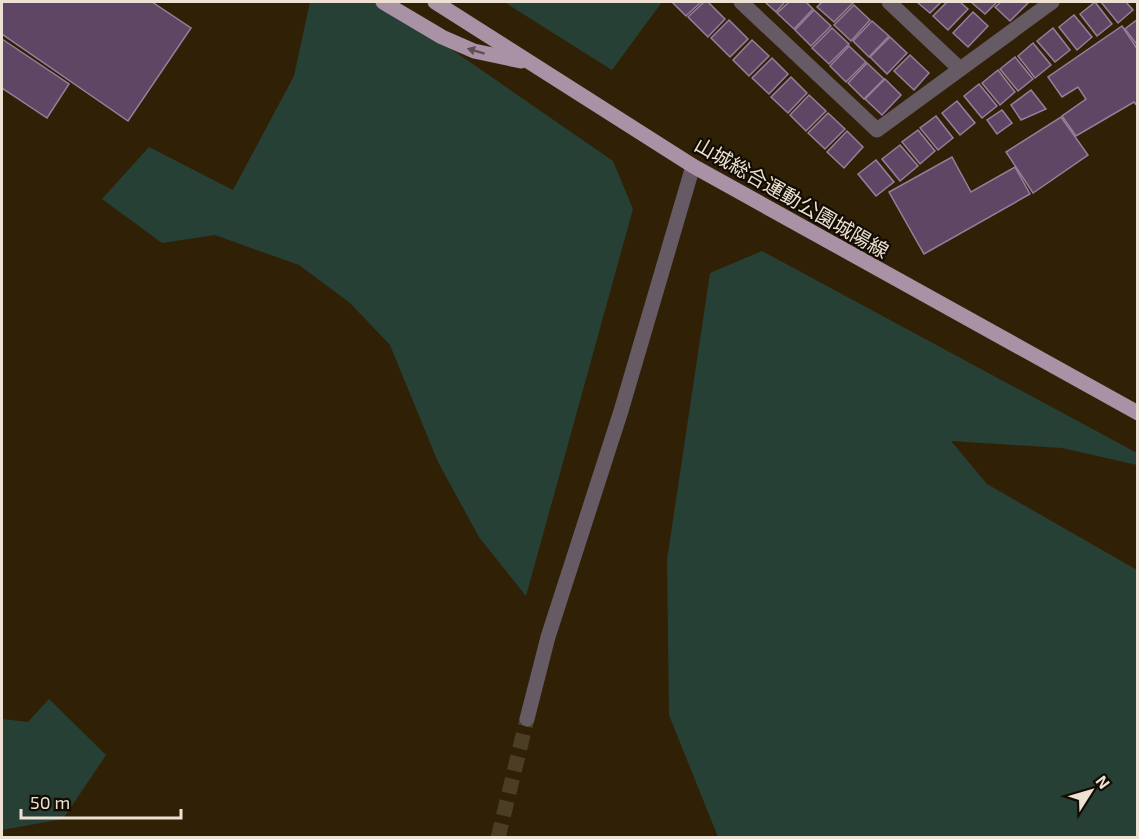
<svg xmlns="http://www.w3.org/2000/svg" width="1139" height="839" viewBox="0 0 1139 839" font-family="'Exo 2','Noto Sans JP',sans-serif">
  <rect width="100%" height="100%" fill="#302006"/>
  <g fill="#274035">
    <path d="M 310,2 L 383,2 L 613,161 L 633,209 L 526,596 L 479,537 L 438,462 L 390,345 L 350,303 L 299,265 L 215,235 L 162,243 L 102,199 L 149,147 L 233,190 L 294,76 Z"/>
    <path d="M 504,2 L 662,2 L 612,70 Z"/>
    <path d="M 762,251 L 1137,453 L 1137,465 L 1062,448 L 951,441 L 987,484 L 1137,570 L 1137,837 L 718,837 L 669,715 L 667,560 L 710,273 Z"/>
    <path d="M 49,699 L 106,755 L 63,819 L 2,830 L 2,719 L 28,722 Z"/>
  </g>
  <g fill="#5f4665" stroke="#95809b" stroke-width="1.5">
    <path d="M 2,2 L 152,2 L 191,28 L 128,121 L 2,34 Z"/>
    <path d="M 672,2 L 701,2 L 686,16 Z"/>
    <path d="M 704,2 L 708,2 L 725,19 L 708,37 L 688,17 Z"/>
    <path d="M 765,2 L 785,2 L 776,12 Z"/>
    <path d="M 789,2 L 806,2 L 813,9 L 794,29 L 777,13 Z"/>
    <path d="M 822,2 L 854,2 L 834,22 L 817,7 Z"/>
    <path d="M 917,2 L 941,2 L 930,13 Z"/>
    <path d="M 947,2 L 960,2 L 968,9 L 948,30 L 933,16 Z"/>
    <path d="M 971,2 L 997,2 L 985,14 Z"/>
    <path d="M 1001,2 L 1029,2 L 1010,21 L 995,7 Z"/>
    <path d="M 1095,2 L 1112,24 L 1097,36 L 1080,14 Z"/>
    <path d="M 1101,2 L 1126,2 L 1133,10 L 1118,23 Z"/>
    <path d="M 854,5 L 870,20 L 851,41 L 834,25 Z"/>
    <path d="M 814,10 L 831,26 L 811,46 L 795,30 Z"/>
    <path d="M 973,12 L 988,26 L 968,47 L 953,33 Z"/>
    <path d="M 1074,15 L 1092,37 L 1077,50 L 1059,27 Z"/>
    <path d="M 1138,19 L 1138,46 L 1125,29 Z"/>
    <path d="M 729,20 L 748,39 L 730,57 L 711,38 Z"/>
    <path d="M 872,21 L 889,36 L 869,57 L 853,41 Z"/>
    <path d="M 1122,26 L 1138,50 L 1138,107 L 1134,102 L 1076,136 L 1062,116 L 1086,99 L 1078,87 L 1062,97 L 1048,77 Z"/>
    <path d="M 832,28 L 849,44 L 829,64 L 812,48 Z"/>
    <path d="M 1053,28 L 1070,50 L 1055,62 L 1037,41 Z"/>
    <path d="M 890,37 L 907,53 L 887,74 L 870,57 Z"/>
    <path d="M 2,39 L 69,84 L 47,118 L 2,88 Z"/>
    <path d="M 752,40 L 769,56 L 749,76 L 733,60 Z"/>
    <path d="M 1033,43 L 1051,65 L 1035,78 L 1018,56 Z"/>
    <path d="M 849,46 L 866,62 L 846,82 L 830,66 Z"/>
    <path d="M 910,55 L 929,73 L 914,90 L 894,71 Z"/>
    <path d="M 1015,57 L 1033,79 L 1018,91 L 1000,69 Z"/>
    <path d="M 772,58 L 788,74 L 769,94 L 752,78 Z"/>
    <path d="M 867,63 L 884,79 L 864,99 L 848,83 Z"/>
    <path d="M 998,70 L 1015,92 L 1000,105 L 982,83 Z"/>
    <path d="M 791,77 L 807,93 L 788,113 L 771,97 Z"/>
    <path d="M 885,79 L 901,95 L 882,115 L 865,99 Z"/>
    <path d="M 979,84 L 997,106 L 982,118 L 964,96 Z"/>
    <path d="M 1031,90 L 1046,109 L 1021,120 L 1011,105 Z"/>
    <path d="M 809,95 L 826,111 L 806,131 L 790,115 Z"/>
    <path d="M 957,101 L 975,123 L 960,135 L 942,113 Z"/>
    <path d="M 1002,110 L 1012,123 L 997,134 L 987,120 Z"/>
    <path d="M 828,113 L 845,129 L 825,149 L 808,133 Z"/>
    <path d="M 936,116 L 953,138 L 938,150 L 920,128 Z"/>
    <path d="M 1061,117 L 1088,155 L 1033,193 L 1006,152 Z"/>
    <path d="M 918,130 L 935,151 L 920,164 L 902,142 Z"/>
    <path d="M 847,131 L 863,147 L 844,168 L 827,152 Z"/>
    <path d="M 900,145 L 918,166 L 900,181 L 882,159 Z"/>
    <path d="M 952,157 L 971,192 L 1015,167 L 1030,194 L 924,254 L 889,192 Z"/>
    <path d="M 876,160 L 894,182 L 876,196 L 858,174 Z"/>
  </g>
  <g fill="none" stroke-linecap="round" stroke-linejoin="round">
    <path stroke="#4c3d25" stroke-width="15" stroke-dasharray="15 8" stroke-linecap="butt" d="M 498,838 L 527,719"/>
    <g stroke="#665b65" stroke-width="15">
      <path d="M 741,2 L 877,130 L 1052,2"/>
      <path d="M 889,2 L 960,69"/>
      <path d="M 527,719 L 548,637 L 621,411 L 693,166"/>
    </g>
    <g stroke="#a992a6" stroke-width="15">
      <path d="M 383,2 L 442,37 L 474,51 L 521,61"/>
      <path d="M 435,2 L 693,166 L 1138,413"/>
    </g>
  </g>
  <defs><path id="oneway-solid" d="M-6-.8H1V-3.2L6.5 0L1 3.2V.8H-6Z" transform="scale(1.5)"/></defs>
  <use fill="#5e4f54" href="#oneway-solid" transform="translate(476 51) rotate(-163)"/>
  <g text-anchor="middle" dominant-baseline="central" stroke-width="4.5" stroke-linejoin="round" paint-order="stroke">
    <g font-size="20" fill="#ece1d2" stroke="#130c03">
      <text transform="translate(792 197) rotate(30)">山城総合運動公園城陽線</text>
    </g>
  </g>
  <rect width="1139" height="839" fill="none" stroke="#ece1d2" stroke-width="6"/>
  <g transform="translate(1091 791) rotate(53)" stroke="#130c03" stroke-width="4.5" paint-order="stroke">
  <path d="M0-4.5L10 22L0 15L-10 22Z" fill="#ece1d2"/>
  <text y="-9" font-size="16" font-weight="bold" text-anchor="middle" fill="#ece1d2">N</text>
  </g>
  <path d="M21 809v9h160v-9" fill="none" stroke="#ece1d2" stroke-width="3"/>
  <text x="30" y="809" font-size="18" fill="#ece1d2" stroke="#130c03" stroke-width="4.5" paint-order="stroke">50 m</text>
</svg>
